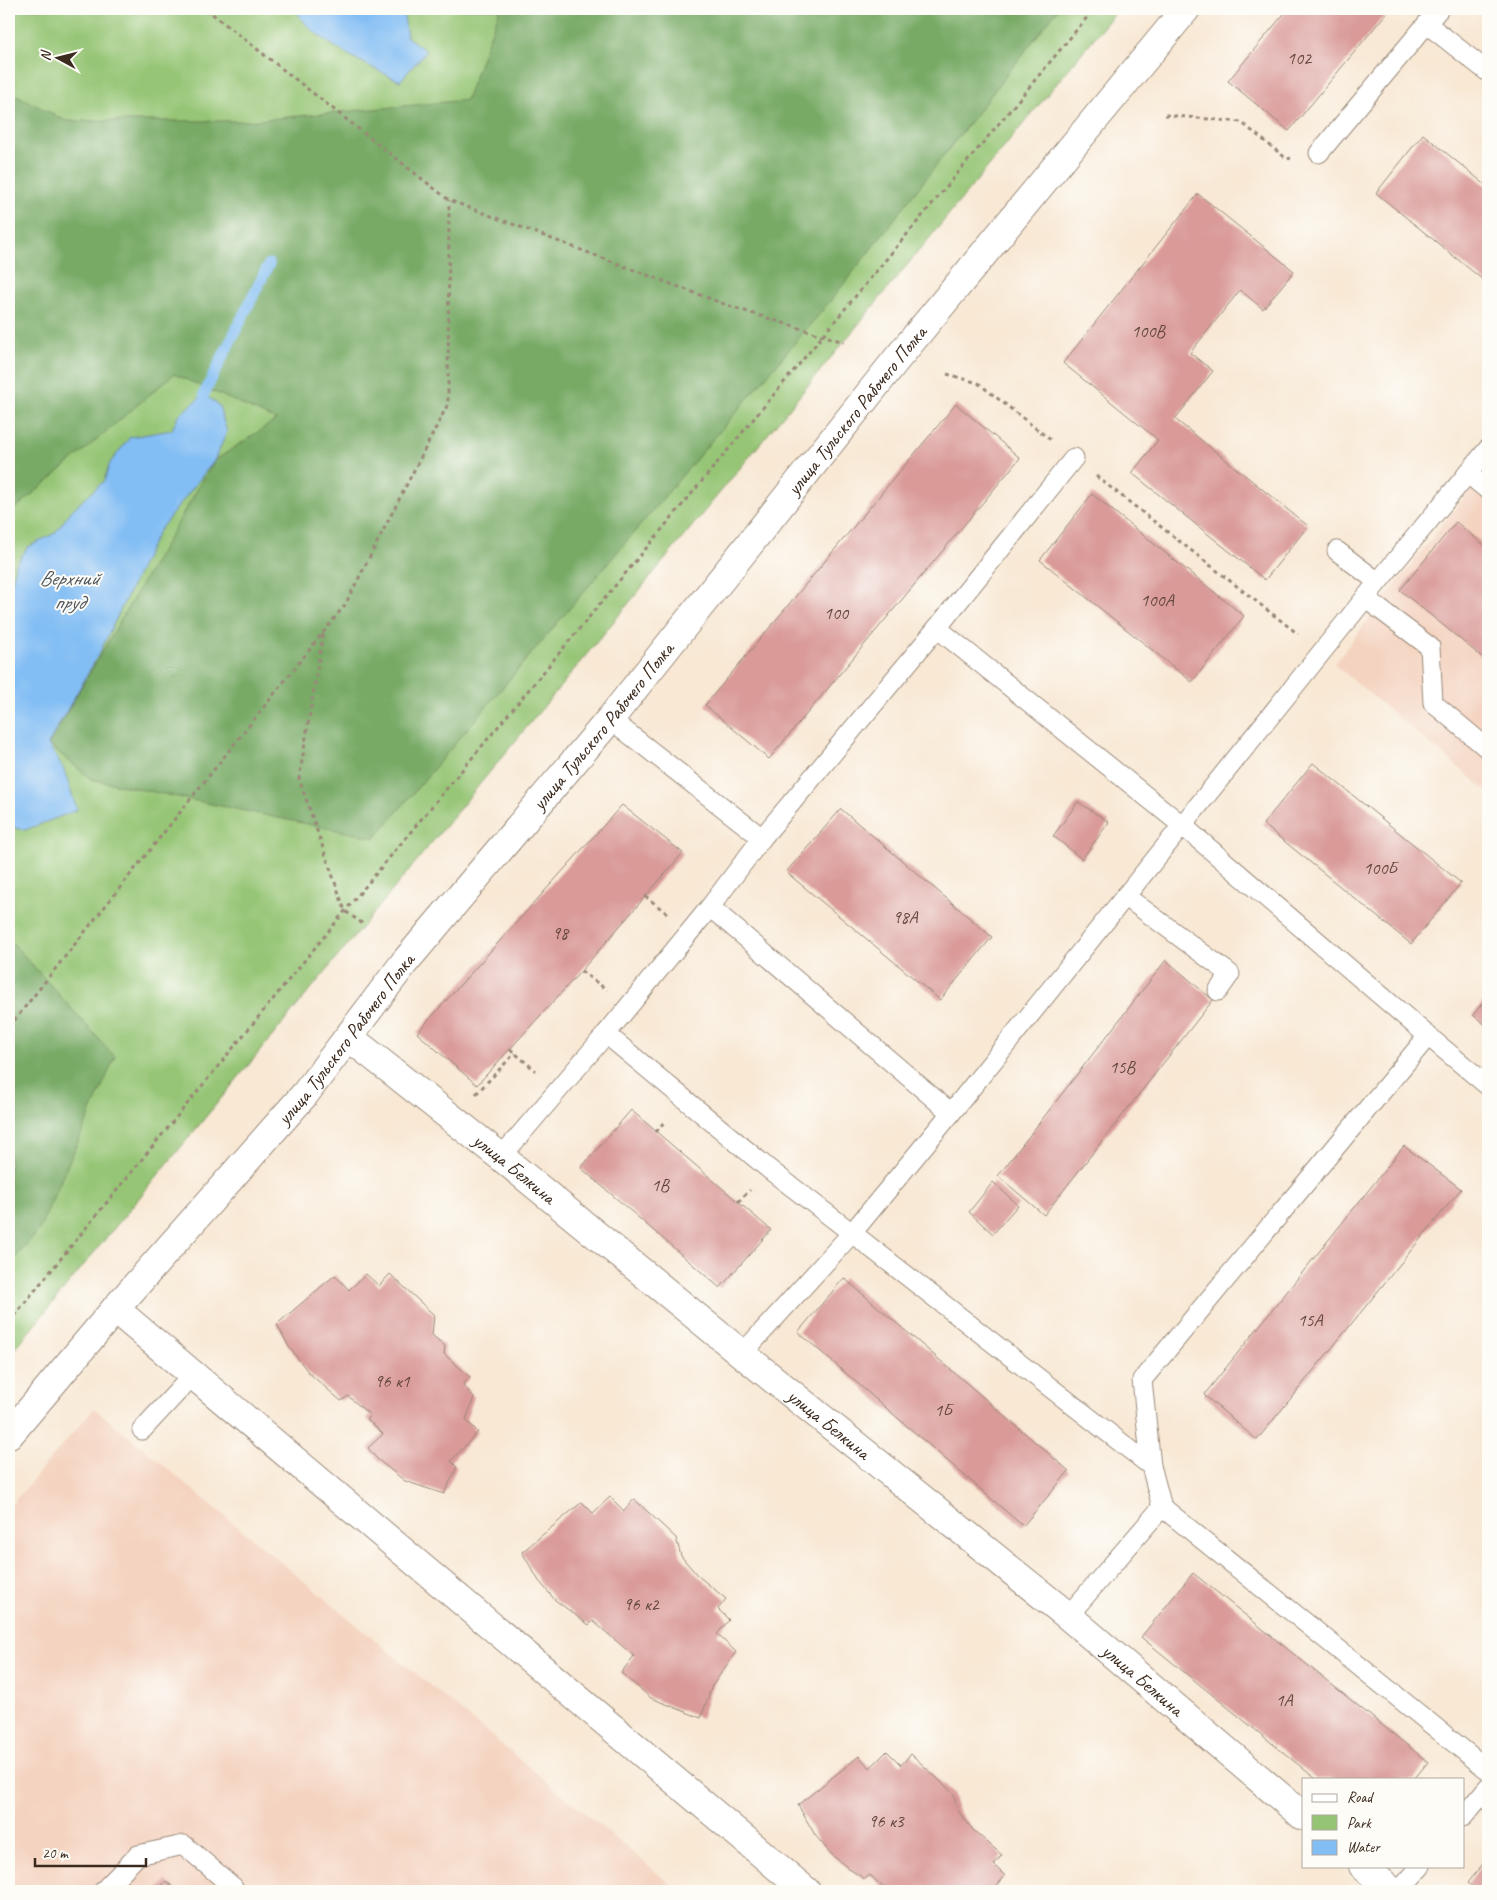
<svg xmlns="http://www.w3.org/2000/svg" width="1497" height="1900" viewBox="0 0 1497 1900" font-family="Caveat,sans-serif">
  <rect width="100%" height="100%" fill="#fdfcf7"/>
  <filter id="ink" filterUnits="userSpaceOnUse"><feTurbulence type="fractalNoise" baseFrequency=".02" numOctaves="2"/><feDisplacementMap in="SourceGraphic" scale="10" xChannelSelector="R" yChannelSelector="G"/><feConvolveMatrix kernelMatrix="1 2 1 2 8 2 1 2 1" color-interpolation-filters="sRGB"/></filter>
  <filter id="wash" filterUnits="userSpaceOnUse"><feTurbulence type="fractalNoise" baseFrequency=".0096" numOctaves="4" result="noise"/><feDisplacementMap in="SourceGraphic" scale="20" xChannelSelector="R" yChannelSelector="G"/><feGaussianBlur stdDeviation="1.12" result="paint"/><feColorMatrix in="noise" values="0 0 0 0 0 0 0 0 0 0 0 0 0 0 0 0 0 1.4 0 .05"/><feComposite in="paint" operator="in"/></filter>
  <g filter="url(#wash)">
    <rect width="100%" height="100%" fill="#f8e8d4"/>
    <g fill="#f4d3c0">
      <path d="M 1488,466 L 1488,792 L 1334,664 Z"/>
      <path d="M 94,1408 L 679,1891 L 9,1891 L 9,1508 Z"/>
    </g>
    <path fill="#95c574" stroke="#687849" d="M 9,9 L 1118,9 L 9,1356 Z"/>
    <g fill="#78aa66" stroke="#5a6a42">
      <path d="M 500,9 L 1058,9 L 832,299 L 375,838 L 91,779 L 48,744 L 214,461 L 276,420 L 174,374 L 9,514 L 9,91 L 66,121 L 248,121 L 466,100 Z"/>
      <path d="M 9,939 L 115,1057 L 40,1228 L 9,1266 Z"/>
    </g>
    <g fill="#82bdf4" stroke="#5e7489">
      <path d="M 296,9 L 403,9 L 407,37 L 426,51 L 400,81 C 371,67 307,38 296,9 Z"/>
      <path d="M 204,394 L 219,406 L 227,432 L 214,461 L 158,532 L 101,650 L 48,744 L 64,770 L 77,810 L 25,830 L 9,827 L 9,585 L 13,580 L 15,565 L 28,547 L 55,533 L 72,510 L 104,481 L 110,463 L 130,437 L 172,430 L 178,416 Z"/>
    </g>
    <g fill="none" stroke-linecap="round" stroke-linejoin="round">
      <path stroke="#82bdf4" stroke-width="11" d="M 204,394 L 269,264"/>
    </g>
    <g id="blocks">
      <g fill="#d99a98">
        <path d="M 1288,9 L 1390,9 L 1289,131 L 1228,81 Z"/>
        <path d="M 1423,134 L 1488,187 L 1488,284 L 1376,193 Z"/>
        <path d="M 1198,194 L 1294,271 L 1263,309 L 1240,290 L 1190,353 L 1213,371 L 1175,419 L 1308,526 L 1265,580 L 1132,473 L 1158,440 L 1063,363 Z"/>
        <path d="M 956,404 L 1020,458 L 769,759 L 705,705 Z"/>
        <path d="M 1092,494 L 1244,616 L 1192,682 L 1040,560 Z"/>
        <path d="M 1456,522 L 1488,548 L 1488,662 L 1400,590 Z"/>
        <path d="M 1313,763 L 1461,883 L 1411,944 L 1263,824 Z"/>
        <path d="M 1078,802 L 1109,822 L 1082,859 L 1053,836 Z"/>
        <path d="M 622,805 L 683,853 L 581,971 L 477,1085 L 417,1033 Z"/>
        <path d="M 841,809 L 992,937 L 940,1000 L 786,872 Z"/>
        <path d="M 1166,960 L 1213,1000 L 1044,1215 L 998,1176 Z"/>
        <path d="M 1488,996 L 1488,1027 L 1473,1015 Z"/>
        <path d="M 631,1110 L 771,1230 L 720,1288 L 581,1168 Z"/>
        <path d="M 1404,1146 L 1461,1189 L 1257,1440 L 1204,1395 Z"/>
        <path d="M 993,1182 L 1018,1205 L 993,1234 L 969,1212 Z"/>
        <path d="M 366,1274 L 379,1286 L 390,1274 L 417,1299 L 434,1315 L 432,1335 L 445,1346 L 444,1354 L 470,1377 L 463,1385 L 474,1397 L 466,1420 L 478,1432 L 451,1461 L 457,1467 L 444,1494 L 405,1481 L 377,1459 L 368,1448 L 383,1434 L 367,1419 L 370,1415 L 348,1396 L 341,1401 L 309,1373 L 289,1347 L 277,1324 L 335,1275 L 349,1290 Z"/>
        <path d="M 844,1278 L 1069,1471 L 1023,1526 L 798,1332 Z"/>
        <path d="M 610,1497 L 624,1511 L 634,1499 L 676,1538 L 681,1556 L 697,1575 L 726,1599 L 718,1609 L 729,1620 L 717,1634 L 736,1652 L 712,1686 L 701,1718 L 651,1698 L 621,1673 L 634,1656 L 593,1621 L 589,1625 L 555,1600 L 539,1581 L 522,1552 L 582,1502 L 593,1513 Z"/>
        <path d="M 1193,1573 L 1428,1762 L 1414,1779 L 1316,1779 L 1141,1637 Z"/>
        <path d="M 887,1751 L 901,1765 L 911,1754 L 953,1793 L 958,1811 L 973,1830 L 1002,1855 L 994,1865 L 1005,1876 L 993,1890 L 994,1891 L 887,1891 L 870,1875 L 865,1879 L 849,1869 L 831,1854 L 815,1835 L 798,1805 L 859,1756 L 870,1768 Z"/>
        <path d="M 1488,1857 L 1488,1891 L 1478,1891 L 1468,1883 Z"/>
        <path d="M 166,1881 L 178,1891 L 157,1891 Z"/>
      </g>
    </g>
  </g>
  <g filter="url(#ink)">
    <use href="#blocks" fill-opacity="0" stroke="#9a8979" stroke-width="1"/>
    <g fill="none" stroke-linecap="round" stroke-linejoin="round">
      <g stroke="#9a8979" stroke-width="21">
        <g id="service">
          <path d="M 1427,24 L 1488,72"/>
          <path d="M 1319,153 L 1439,9"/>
          <path d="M 1467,473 L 1488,490"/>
          <path d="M 1337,551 L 1378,582"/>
          <path d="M 1365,598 L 1430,647 L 1433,703 L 1488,749"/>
          <path d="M 937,628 L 1183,826 L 1428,1036"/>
          <path d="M 610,719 L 762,838 L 710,907"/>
          <path d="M 762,838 L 937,628 L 1074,458"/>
          <path d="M 1125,896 L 1230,974 L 1218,991"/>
          <path d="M 606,1034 L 710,907 L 951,1113"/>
          <path d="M 501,1157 L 606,1034 L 770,1170 L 852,1233 L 951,1113 L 1378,582 L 1488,449"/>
          <path d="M 742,1354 L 852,1233 L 1151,1466 L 1162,1507"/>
          <path d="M 142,1430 L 193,1375"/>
          <path d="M 1151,1466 L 1142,1380 L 1428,1036 L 1488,1086"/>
          <path d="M 1068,1616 L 1162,1507 L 1488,1770"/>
          <path d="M 1463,1817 L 1488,1787"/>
          <path d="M 103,1891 L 138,1855 L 184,1845 L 233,1887 L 235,1891"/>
          <path d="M 1399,1891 L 1421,1866"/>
        </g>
      </g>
      <g stroke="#9a8979" stroke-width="30">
        <g id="minor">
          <path id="s1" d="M 350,1038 L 501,1157 L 742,1354 L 1068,1616 L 1303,1816"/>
          <path d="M 115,1309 L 806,1891"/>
          <path id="s2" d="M 9,1435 L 115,1309 L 305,1094 L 404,963 L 610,719 L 896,360 L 1186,9"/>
          <path d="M 1363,1866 L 1392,1891"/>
        </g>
      </g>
      <g stroke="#9a8979" stroke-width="3" stroke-dasharray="4 4" stroke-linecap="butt">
        <path d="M 206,9 L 449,200 L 732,307 L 844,342"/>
        <path d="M 1165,115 L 1241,122 L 1287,159 L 1291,158"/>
        <path d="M 947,374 L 978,383 L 1052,441"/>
        <path d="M 1096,476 L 1298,634"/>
        <path d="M 323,634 L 299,779 L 345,911 L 363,924"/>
        <path d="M 645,896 L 668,914"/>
        <path d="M 581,971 L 607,990"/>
        <path d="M 9,1027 L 345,605 L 448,404 L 449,200"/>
        <path d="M 510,1049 L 536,1071"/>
        <path d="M 476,1094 L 515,1053"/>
        <path d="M 656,1132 L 665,1121"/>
        <path d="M 738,1202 L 750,1190"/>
        <path d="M 9,1322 L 345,911 L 1094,9"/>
      </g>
      <use href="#service" stroke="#fff" stroke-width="19"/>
      <use href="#minor" stroke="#fff" stroke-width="28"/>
    </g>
  </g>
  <g text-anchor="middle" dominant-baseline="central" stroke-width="4" stroke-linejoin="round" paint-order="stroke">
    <g font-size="18" fill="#62463c">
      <text x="1299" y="58">102</text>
      <text x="1148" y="331">100В</text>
      <text x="1157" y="600">100А</text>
      <text x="836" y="613">100</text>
      <text x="1380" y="868">100Б</text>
      <text x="905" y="917">98А</text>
      <text x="560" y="933">98</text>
      <text x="1122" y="1067">15В</text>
      <text x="660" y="1185">1В</text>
      <text x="1310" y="1320">15А</text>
      <text x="392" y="1381">96 к1</text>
      <text x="943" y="1410">1Б</text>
      <text x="641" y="1604">96 к2</text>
      <text x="1284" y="1700">1А</text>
      <text x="886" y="1821">96 к3</text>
    </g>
    <g font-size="20" fill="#3b2a1e" stroke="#fdfcf7">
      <text stroke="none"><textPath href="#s2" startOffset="1330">улица Тульского Рабочего Полка</textPath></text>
      <text stroke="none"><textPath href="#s2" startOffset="925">улица Тульского Рабочего Полка</textPath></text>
      <text stroke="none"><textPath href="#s2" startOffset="520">улица Тульского Рабочего Полка</textPath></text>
      <text stroke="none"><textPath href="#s1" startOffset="210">улица Белкина</textPath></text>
      <text stroke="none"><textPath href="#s1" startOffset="615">улица Белкина</textPath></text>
      <text stroke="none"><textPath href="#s1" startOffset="1020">улица Белкина</textPath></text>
    </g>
    <g font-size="21" font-style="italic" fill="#50565e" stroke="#fdfcf7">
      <text x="69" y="578">Верхний<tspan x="69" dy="24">пруд</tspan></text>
    </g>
  </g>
  <rect width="1497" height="1900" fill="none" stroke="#fdfcf7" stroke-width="30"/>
  <rect x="1302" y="1778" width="162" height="90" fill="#fdfcf7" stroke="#afa8a0"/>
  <rect x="1312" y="1794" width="25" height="8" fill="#ffffff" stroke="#afa8a0"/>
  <text x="1347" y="1802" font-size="15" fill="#3b2a1e">Road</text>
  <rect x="1312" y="1815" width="25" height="15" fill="#95c574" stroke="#afa8a0"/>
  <text x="1347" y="1828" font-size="15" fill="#3b2a1e">Park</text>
  <rect x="1312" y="1840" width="25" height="15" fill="#82bdf4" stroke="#afa8a0"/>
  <text x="1347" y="1852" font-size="15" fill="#3b2a1e">Water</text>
  <g transform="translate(58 58) rotate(277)" stroke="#fdfcf7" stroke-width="4" paint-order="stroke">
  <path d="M0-4L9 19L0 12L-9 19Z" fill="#3b2a1e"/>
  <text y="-8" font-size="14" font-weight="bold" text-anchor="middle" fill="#3b2a1e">N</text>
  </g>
  <path d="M35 1858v8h111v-8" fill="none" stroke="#3b2a1e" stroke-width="2.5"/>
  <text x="42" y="1858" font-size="15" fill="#3b2a1e" stroke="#fdfcf7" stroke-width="4" paint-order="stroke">20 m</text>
</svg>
